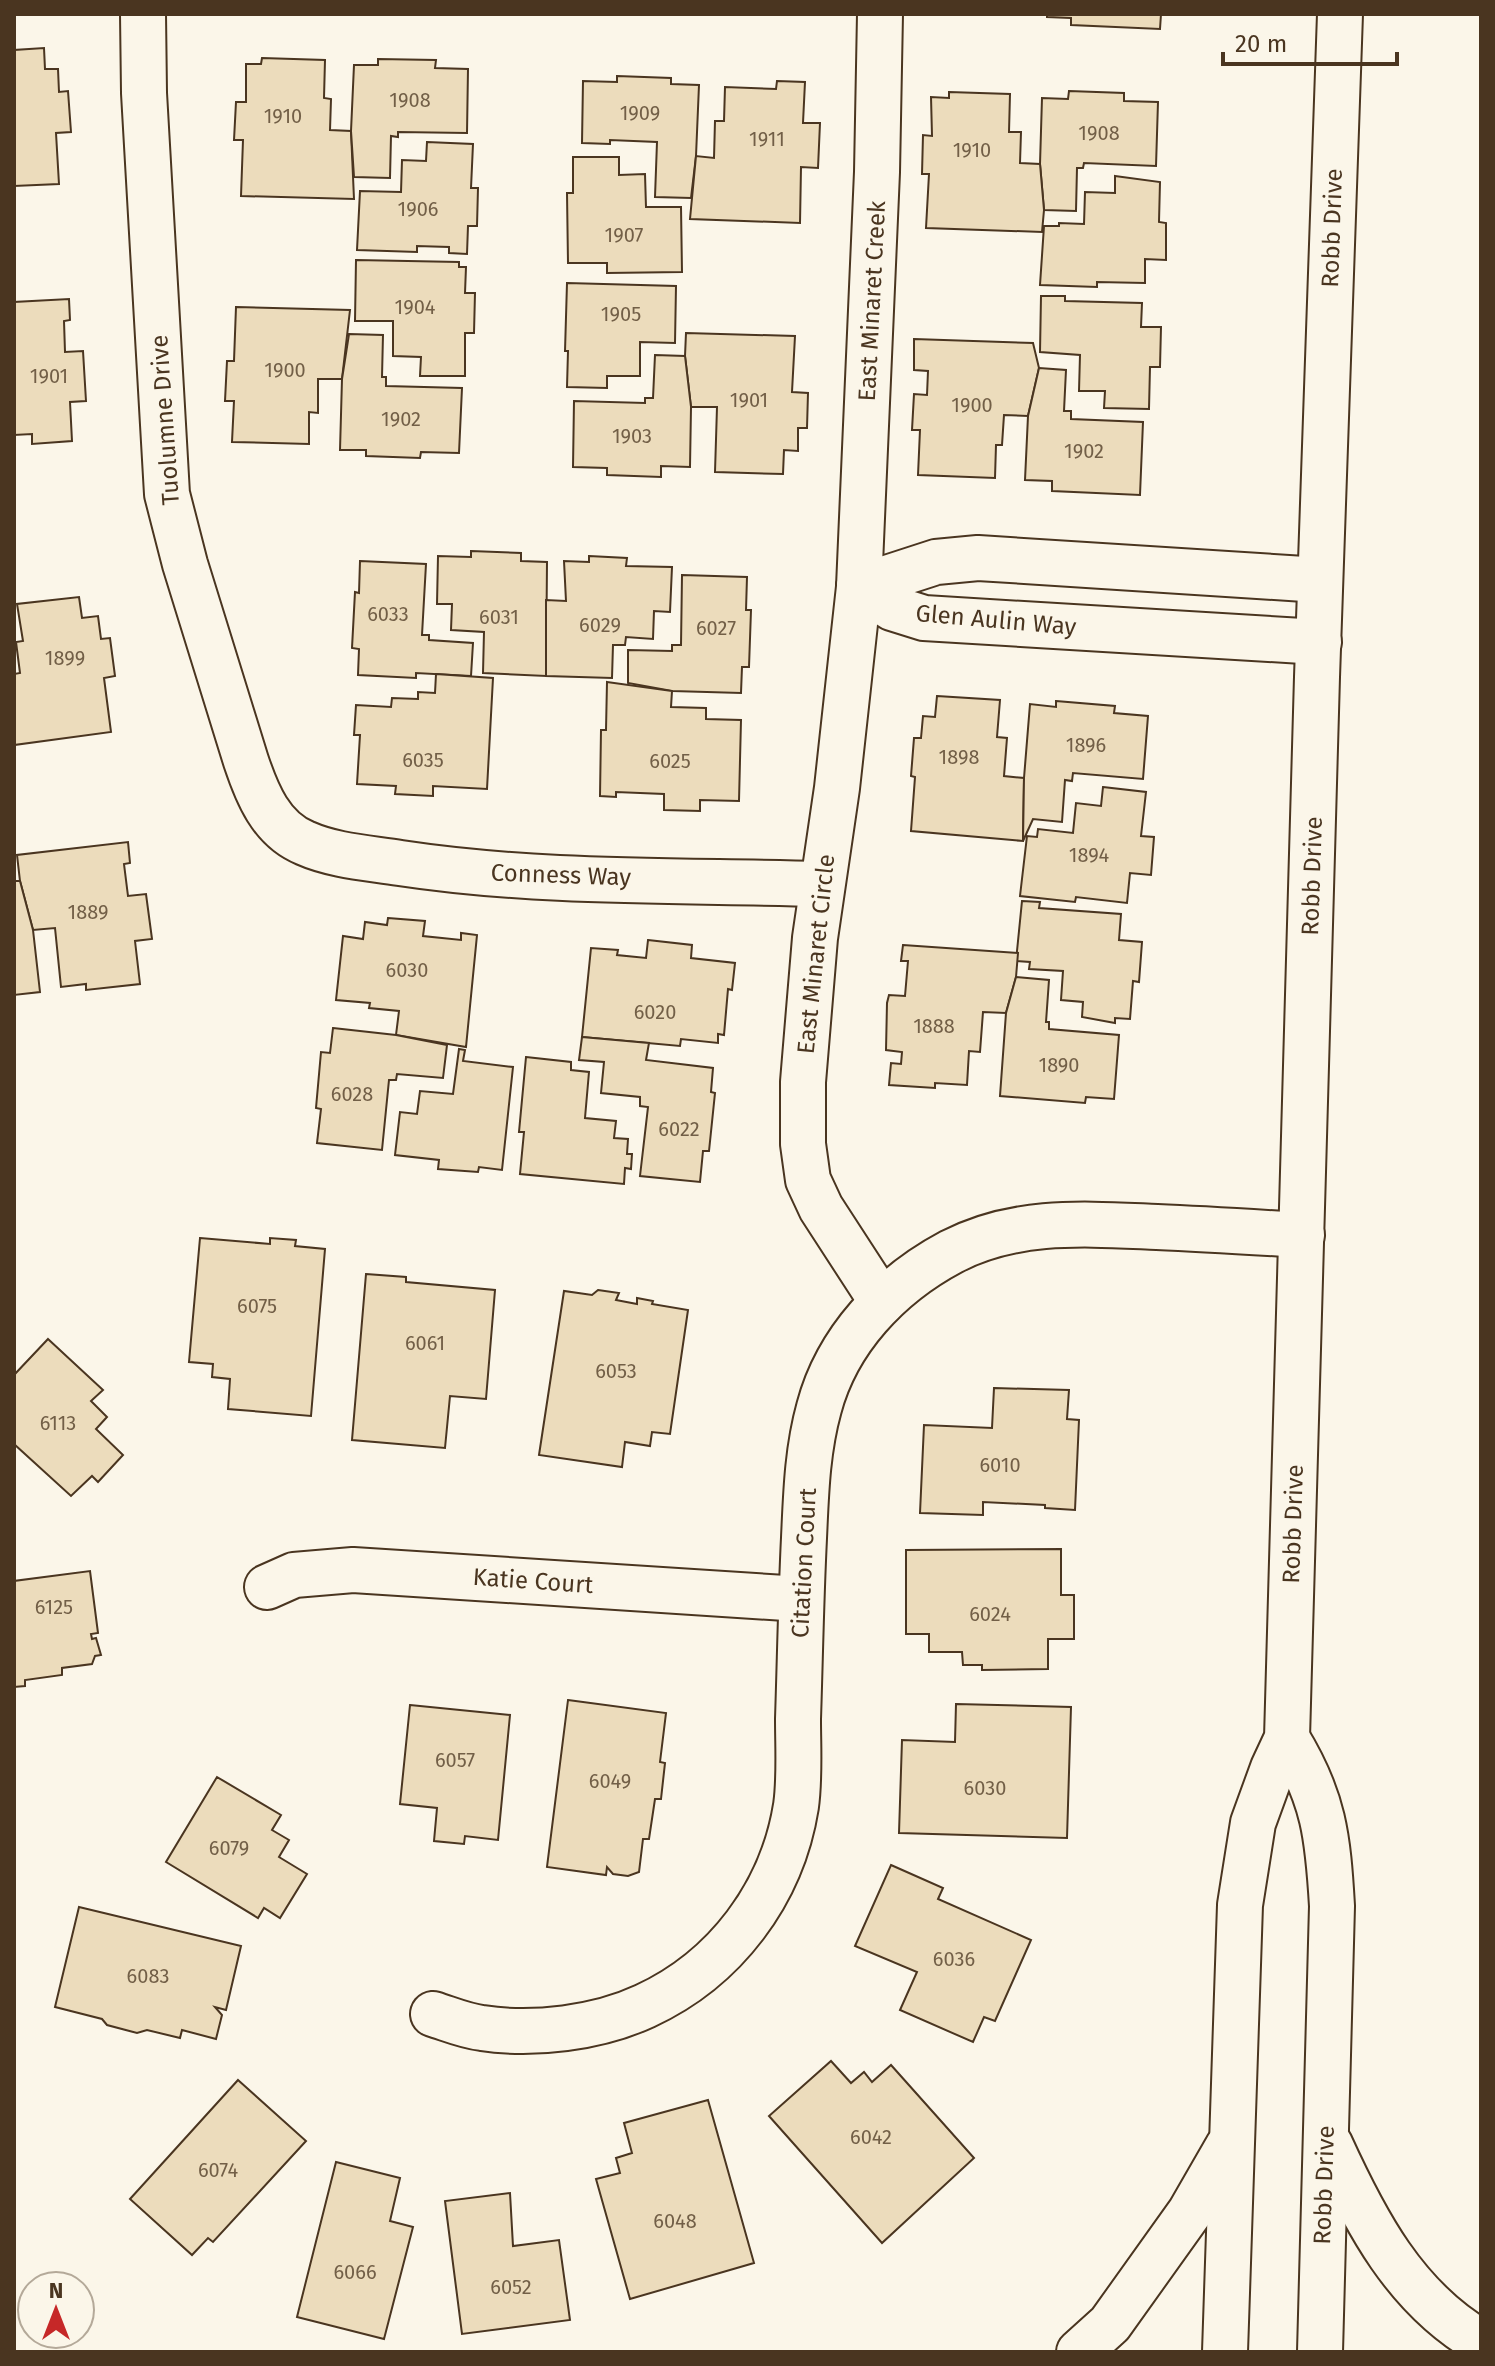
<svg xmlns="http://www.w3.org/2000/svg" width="1495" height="2366" viewBox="0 0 1495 2366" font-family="'Fira Sans',sans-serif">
  <rect width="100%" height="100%" fill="#fbf6e9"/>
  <g fill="#ecdcbc" stroke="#4a3520" stroke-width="2">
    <path d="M 1047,14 L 1161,14 L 1160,29 L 1071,25 L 1071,18 L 1047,17 Z"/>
    <path d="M 44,48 L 45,69 L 58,69 L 59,92 L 68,91 L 71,132 L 56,133 L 59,184 L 14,186 L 14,50 Z"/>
    <path d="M 262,58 L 325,60 L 324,98 L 331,99 L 330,130 L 351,131 L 354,199 L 241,196 L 243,140 L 234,140 L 236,102 L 246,102 L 246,64 L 261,64 Z"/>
    <path d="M 378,59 L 436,60 L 435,68 L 468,69 L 467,133 L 398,132 L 398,137 L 391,136 L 390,178 L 354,177 L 351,131 L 354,65 L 378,65 Z"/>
    <path d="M 617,76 L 671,78 L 671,84 L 699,85 L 696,156 L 691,198 L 655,197 L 657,142 L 610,140 L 610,144 L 582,143 L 583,81 L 617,82 Z"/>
    <path d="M 777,81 L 805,82 L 803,123 L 820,123 L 818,168 L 801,167 L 800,223 L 690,219 L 696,156 L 714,158 L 715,121 L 724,121 L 725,87 L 776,89 Z"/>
    <path d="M 1069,91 L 1124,93 L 1124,101 L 1158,102 L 1156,166 L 1084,163 L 1083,168 L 1077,168 L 1076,211 L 1044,210 L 1040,164 L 1042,98 L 1068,99 Z"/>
    <path d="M 949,92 L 1010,94 L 1009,132 L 1021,132 L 1020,163 L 1040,164 L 1044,210 L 1042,232 L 926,228 L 929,174 L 922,174 L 923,135 L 932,136 L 931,97 L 949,98 Z"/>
    <path d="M 427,142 L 473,144 L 471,188 L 478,188 L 477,226 L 468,226 L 467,254 L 449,253 L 449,247 L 417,246 L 417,252 L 357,250 L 360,191 L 401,192 L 402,160 L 426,161 Z"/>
    <path d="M 573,157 L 619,157 L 619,175 L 645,174 L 646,207 L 681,207 L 682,272 L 607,273 L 607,263 L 568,263 L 567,193 L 573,193 Z"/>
    <path d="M 1115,176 L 1160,182 L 1159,222 L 1166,223 L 1166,260 L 1145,259 L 1145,283 L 1097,282 L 1097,287 L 1040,285 L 1044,226 L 1059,226 L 1059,223 L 1084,224 L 1085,192 L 1115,193 Z"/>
    <path d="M 356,260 L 459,262 L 459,267 L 466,267 L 465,293 L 475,293 L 474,333 L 465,333 L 465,376 L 420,376 L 421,357 L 393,356 L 393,321 L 355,321 Z"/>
    <path d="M 567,283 L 676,286 L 675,343 L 640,342 L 640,376 L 607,376 L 607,388 L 567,387 L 568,351 L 565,351 Z"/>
    <path d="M 1041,296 L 1065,296 L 1065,301 L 1142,303 L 1141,327 L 1161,327 L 1160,367 L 1150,367 L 1149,409 L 1104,408 L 1105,391 L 1079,391 L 1080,355 L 1040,352 Z"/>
    <path d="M 69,299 L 70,320 L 64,321 L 65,352 L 83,351 L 86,401 L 70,402 L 72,441 L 32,444 L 32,434 L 14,435 L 14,302 Z"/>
    <path d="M 236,307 L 350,310 L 342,379 L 318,379 L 318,413 L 309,412 L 309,444 L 232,442 L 234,401 L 225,401 L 227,361 L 234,361 Z"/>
    <path d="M 686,333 L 795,336 L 792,392 L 808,393 L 807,428 L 798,428 L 798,451 L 784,450 L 783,474 L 715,472 L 717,407 L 691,407 L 685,356 Z"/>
    <path d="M 349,334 L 383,335 L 382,377 L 386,377 L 386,386 L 462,388 L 459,453 L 421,452 L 420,458 L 366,456 L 366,450 L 340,450 L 342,379 Z"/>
    <path d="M 914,339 L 1033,343 L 1039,368 L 1028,416 L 1004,415 L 1002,445 L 996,445 L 995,478 L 918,475 L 920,430 L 912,430 L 914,394 L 927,395 L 928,371 L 914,370 Z"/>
    <path d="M 655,355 L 685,356 L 691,407 L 690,467 L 661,466 L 661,477 L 607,475 L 607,468 L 573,467 L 574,401 L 645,403 L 645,398 L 653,398 Z"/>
    <path d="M 1039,368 L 1066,370 L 1064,411 L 1071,411 L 1071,419 L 1143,422 L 1140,495 L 1052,491 L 1052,481 L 1025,480 L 1028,416 Z"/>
    <path d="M 471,551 L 521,553 L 521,561 L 547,562 L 546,676 L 483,673 L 484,632 L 451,630 L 452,604 L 437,604 L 438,556 L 471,557 Z"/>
    <path d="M 589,556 L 627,558 L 626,566 L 672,567 L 670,612 L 654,611 L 653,639 L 626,637 L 625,645 L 613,645 L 612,678 L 546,676 L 546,600 L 566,601 L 564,561 L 589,562 Z"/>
    <path d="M 360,561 L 426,564 L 422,635 L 429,635 L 429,640 L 473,643 L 471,676 L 416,673 L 416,678 L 358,675 L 359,649 L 352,648 L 355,592 L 359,593 Z"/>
    <path d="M 682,575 L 747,577 L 746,610 L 751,610 L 749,667 L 742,667 L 741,693 L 672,691 L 628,683 L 628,650 L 672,651 L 672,645 L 681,645 Z"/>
    <path d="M 79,597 L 82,618 L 98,616 L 101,639 L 110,638 L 115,676 L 104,678 L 111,732 L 14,745 L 14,674 L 20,673 L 16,642 L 23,641 L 17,604 Z"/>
    <path d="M 436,674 L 493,678 L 487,789 L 433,786 L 433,796 L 395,794 L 396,786 L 357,784 L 360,735 L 354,735 L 356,705 L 391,707 L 392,698 L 418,699 L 418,692 L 435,693 Z"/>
    <path d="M 607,682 L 672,691 L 671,707 L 706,708 L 706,719 L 741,720 L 739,801 L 700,800 L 700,811 L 664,810 L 664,794 L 616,792 L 616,797 L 600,796 L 601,730 L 606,730 Z"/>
    <path d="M 937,696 L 1000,700 L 997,737 L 1007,738 L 1004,776 L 1024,778 L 1023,841 L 911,831 L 915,777 L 911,776 L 914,738 L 921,738 L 923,716 L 935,717 Z"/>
    <path d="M 1056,701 L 1115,706 L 1114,713 L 1148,716 L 1143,779 L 1073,773 L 1072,781 L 1065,780 L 1062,822 L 1033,819 L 1023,841 L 1024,778 L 1030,704 L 1056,707 Z"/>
    <path d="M 1103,787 L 1146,792 L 1141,836 L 1154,837 L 1151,875 L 1130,873 L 1127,903 L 1076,897 L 1075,902 L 1020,896 L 1027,836 L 1037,837 L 1038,829 L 1073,833 L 1076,803 L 1101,806 Z"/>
    <path d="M 128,842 L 130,863 L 124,864 L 128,896 L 146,894 L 152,939 L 135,941 L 140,984 L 86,990 L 86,984 L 61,987 L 55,928 L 33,930 L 20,881 L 17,855 Z"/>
    <path d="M 14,881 L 20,881 L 33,930 L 40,992 L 14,995 Z"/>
    <path d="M 1022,901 L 1040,902 L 1039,908 L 1121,914 L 1119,940 L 1142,942 L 1139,982 L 1133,981 L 1130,1019 L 1115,1018 L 1115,1023 L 1082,1017 L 1083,1002 L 1061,1000 L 1063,971 L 1029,969 L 1030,962 L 1016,961 Z"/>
    <path d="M 388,918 L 425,921 L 423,936 L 461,940 L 461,933 L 477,935 L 466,1047 L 396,1035 L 399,1011 L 369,1008 L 370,1003 L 336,1000 L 343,936 L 363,939 L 365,922 L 387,925 Z"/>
    <path d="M 648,940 L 692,945 L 691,958 L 735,963 L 732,990 L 728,989 L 724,1035 L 718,1034 L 718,1043 L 681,1039 L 680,1046 L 582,1037 L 591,948 L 618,950 L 617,955 L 646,958 Z"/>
    <path d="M 903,945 L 1018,953 L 1016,977 L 1006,1013 L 983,1012 L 980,1052 L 969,1051 L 967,1085 L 935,1083 L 935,1088 L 889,1085 L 891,1063 L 901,1064 L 902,1052 L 886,1050 L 887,1003 L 889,995 L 905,996 L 908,961 L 901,961 Z"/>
    <path d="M 1016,977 L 1049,980 L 1046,1022 L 1049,1022 L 1049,1029 L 1119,1035 L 1114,1099 L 1086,1097 L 1085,1103 L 1000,1096 L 1006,1013 Z"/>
    <path d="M 333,1028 L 396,1035 L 447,1045 L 443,1078 L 397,1074 L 396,1080 L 389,1080 L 382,1150 L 317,1143 L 321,1109 L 316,1108 L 321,1052 L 330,1053 Z"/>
    <path d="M 582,1037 L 649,1043 L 646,1060 L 713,1068 L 711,1092 L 715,1093 L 709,1151 L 703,1151 L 700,1182 L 640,1176 L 648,1107 L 640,1106 L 640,1097 L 601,1093 L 604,1062 L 579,1060 Z"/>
    <path d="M 459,1049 L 465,1050 L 463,1061 L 513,1067 L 502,1170 L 479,1167 L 478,1172 L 438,1169 L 439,1160 L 395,1155 L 400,1112 L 417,1114 L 420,1091 L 453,1094 Z"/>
    <path d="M 526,1057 L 571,1062 L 571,1070 L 589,1072 L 585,1118 L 616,1121 L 614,1138 L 628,1139 L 627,1154 L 632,1154 L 631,1169 L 625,1168 L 624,1184 L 520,1174 L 524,1132 L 519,1132 Z"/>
    <path d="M 200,1238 L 270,1244 L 270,1238 L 296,1240 L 295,1246 L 325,1249 L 311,1416 L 228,1409 L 230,1379 L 212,1377 L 213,1364 L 189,1362 Z"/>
    <path d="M 366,1274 L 406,1277 L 406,1282 L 495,1290 L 486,1399 L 450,1396 L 445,1448 L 352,1440 Z"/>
    <path d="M 598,1290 L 619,1293 L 616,1300 L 637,1304 L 637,1298 L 653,1301 L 652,1304 L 688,1310 L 670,1434 L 652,1432 L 650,1446 L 625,1442 L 622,1467 L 539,1455 L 564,1291 L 592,1295 Z"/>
    <path d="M 48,1339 L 103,1390 L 91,1401 L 107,1417 L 96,1429 L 123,1455 L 98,1482 L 92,1476 L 71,1496 L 14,1444 L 14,1375 Z"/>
    <path d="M 994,1388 L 1069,1390 L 1067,1419 L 1079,1420 L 1075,1510 L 1045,1508 L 1045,1505 L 983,1502 L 983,1515 L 920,1513 L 924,1425 L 992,1428 Z"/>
    <path d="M 1061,1549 L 1061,1595 L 1074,1595 L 1074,1639 L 1048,1639 L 1048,1669 L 982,1670 L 982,1665 L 963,1665 L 962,1652 L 929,1652 L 929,1634 L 906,1634 L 906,1550 Z"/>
    <path d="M 90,1571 L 98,1633 L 91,1634 L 92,1639 L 96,1638 L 101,1655 L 95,1656 L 92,1664 L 62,1668 L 62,1675 L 25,1680 L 25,1686 L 14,1687 L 14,1581 Z"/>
    <path d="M 568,1700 L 666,1713 L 660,1762 L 665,1763 L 661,1799 L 655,1799 L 649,1839 L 643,1839 L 639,1872 L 628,1876 L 613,1874 L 607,1867 L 606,1875 L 547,1867 Z"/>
    <path d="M 956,1704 L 1071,1707 L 1067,1838 L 899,1833 L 902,1740 L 955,1742 Z"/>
    <path d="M 410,1705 L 510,1715 L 498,1840 L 465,1836 L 464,1844 L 434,1841 L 437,1808 L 400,1804 Z"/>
    <path d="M 217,1777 L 281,1815 L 272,1830 L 289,1840 L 279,1857 L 307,1874 L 280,1918 L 264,1908 L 258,1918 L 166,1862 Z"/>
    <path d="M 891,1865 L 943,1888 L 938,1899 L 1031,1940 L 995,2021 L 984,2017 L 973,2042 L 900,2010 L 917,1972 L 855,1946 Z"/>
    <path d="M 79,1907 L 241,1946 L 226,2010 L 215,2007 L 222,2015 L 216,2039 L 182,2030 L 180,2038 L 147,2030 L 137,2033 L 107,2025 L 102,2019 L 55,2007 Z"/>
    <path d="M 831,2061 L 851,2083 L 864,2072 L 872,2082 L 891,2065 L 974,2158 L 882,2243 L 769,2116 Z"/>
    <path d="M 238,2080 L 306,2141 L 213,2242 L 208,2238 L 192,2255 L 130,2199 Z"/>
    <path d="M 708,2100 L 754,2263 L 630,2299 L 596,2179 L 620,2173 L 616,2158 L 632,2153 L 624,2123 Z"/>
    <path d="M 336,2162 L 400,2178 L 390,2221 L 413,2227 L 384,2339 L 297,2317 Z"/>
    <path d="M 510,2193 L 513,2246 L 559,2240 L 570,2320 L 462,2334 L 445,2201 Z"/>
  </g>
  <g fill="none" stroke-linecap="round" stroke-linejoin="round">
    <g stroke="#4a3520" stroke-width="48">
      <g id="minor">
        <path d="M 143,14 L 144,93 L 167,494 L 185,564 L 246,761 C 257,794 271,829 305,843 C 334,856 369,858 400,863 C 539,884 681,880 821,884"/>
        <path d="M 880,14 L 877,172 L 859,587 L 837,788 L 815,938 L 803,1082 L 803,1144 L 808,1180 L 821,1208 L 882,1302"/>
        <path d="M 859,587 L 892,608 L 924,618 L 1319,642"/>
        <path d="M 859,587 L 936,562 L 978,558 L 1320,580"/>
        <path d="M 267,1587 L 294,1575 L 353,1570 L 801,1599"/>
        <path d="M 433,2014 C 449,2019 465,2026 482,2028 C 533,2036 598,2028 645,2006 C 725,1969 782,1894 796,1806 C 800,1778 798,1748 798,1719 C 800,1659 801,1598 804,1538 C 806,1495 807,1451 819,1408 C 837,1340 889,1285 951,1252 C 1016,1218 1086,1224 1157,1227 C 1205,1229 1253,1232 1302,1235"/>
      </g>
    </g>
    <g stroke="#4a3520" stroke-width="48">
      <g id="major">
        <path d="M 1287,1738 C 1324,1798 1328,1837 1332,1906 L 1320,2352"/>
        <path d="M 1330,2144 C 1365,2221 1405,2298 1481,2342"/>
        <path d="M 1079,2352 L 1110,2324 L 1190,2212 L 1228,2146"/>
        <path d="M 1225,2352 L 1240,1905 L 1253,1823 L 1273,1768 L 1287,1738 L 1317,677 L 1340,14"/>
      </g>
    </g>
    <use href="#minor" stroke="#fbf6e9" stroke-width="44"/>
    <use href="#major" stroke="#fbf6e9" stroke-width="44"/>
  </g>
  <g text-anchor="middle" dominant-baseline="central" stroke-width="6" stroke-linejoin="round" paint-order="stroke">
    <g font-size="20" fill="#725f47">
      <text x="410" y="100">1908</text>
      <text x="640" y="113">1909</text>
      <text x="283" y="116">1910</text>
      <text x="1099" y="133">1908</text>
      <text x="767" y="139">1911</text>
      <text x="972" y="150">1910</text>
      <text x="418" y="209">1906</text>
      <text x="624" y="235">1907</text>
      <text x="415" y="307">1904</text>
      <text x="621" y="314">1905</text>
      <text x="285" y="370">1900</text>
      <text x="49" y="376">1901</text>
      <text x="749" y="400">1901</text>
      <text x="972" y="405">1900</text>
      <text x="401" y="419">1902</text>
      <text x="632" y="436">1903</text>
      <text x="1084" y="451">1902</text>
      <text x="388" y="614">6033</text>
      <text x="499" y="617">6031</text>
      <text x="600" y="625">6029</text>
      <text x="716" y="628">6027</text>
      <text x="65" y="658">1899</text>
      <text x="1086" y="745">1896</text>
      <text x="959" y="757">1898</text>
      <text x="423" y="760">6035</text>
      <text x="670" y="761">6025</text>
      <text x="1089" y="855">1894</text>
      <text x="88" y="912">1889</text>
      <text x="407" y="970">6030</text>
      <text x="655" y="1012">6020</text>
      <text x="934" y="1026">1888</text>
      <text x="1059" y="1065">1890</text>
      <text x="352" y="1094">6028</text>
      <text x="679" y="1129">6022</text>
      <text x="257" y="1306">6075</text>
      <text x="425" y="1343">6061</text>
      <text x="616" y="1371">6053</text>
      <text x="58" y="1423">6113</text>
      <text x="1000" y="1465">6010</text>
      <text x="54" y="1607">6125</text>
      <text x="990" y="1614">6024</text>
      <text x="455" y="1760">6057</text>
      <text x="610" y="1781">6049</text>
      <text x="985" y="1788">6030</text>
      <text x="229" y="1848">6079</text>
      <text x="954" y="1959">6036</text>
      <text x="148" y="1976">6083</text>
      <text x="871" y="2137">6042</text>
      <text x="218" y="2170">6074</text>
      <text x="675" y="2221">6048</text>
      <text x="355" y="2272">6066</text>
      <text x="511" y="2287">6052</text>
    </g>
    <g font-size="24" fill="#4a3520" stroke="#fbf6e9">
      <text transform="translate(1332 228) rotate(-88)">Robb Drive</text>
      <text transform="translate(872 301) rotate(-87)">East Minaret Creek</text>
      <text transform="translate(165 420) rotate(-94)">Tuolumne Drive</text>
      <text transform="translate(996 620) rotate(5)">Glen Aulin Way</text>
      <text transform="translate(561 875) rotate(2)">Conness Way</text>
      <text transform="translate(1312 876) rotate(-88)">Robb Drive</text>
      <text transform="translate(816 954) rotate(-84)">East Minaret Circle</text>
      <text transform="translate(1293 1524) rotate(-88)">Robb Drive</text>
      <text transform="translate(804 1563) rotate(-87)">Citation Court</text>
      <text transform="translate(533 1581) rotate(4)">Katie Court</text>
      <text transform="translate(1324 2185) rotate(-88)">Robb Drive</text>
    </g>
  </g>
  <rect width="1495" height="2366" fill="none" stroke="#4a3520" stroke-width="32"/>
  <g transform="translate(56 2310)"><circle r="38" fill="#fbf6e9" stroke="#b4a999" stroke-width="2"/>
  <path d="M0-6L14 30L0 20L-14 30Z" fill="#c62828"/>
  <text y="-12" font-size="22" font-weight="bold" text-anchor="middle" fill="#4a3520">N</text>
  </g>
  <path d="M1223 52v12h174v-12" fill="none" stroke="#4a3520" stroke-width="4"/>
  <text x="1235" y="52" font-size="24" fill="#4a3520" stroke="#fbf6e9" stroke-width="6" paint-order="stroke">20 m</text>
</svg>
